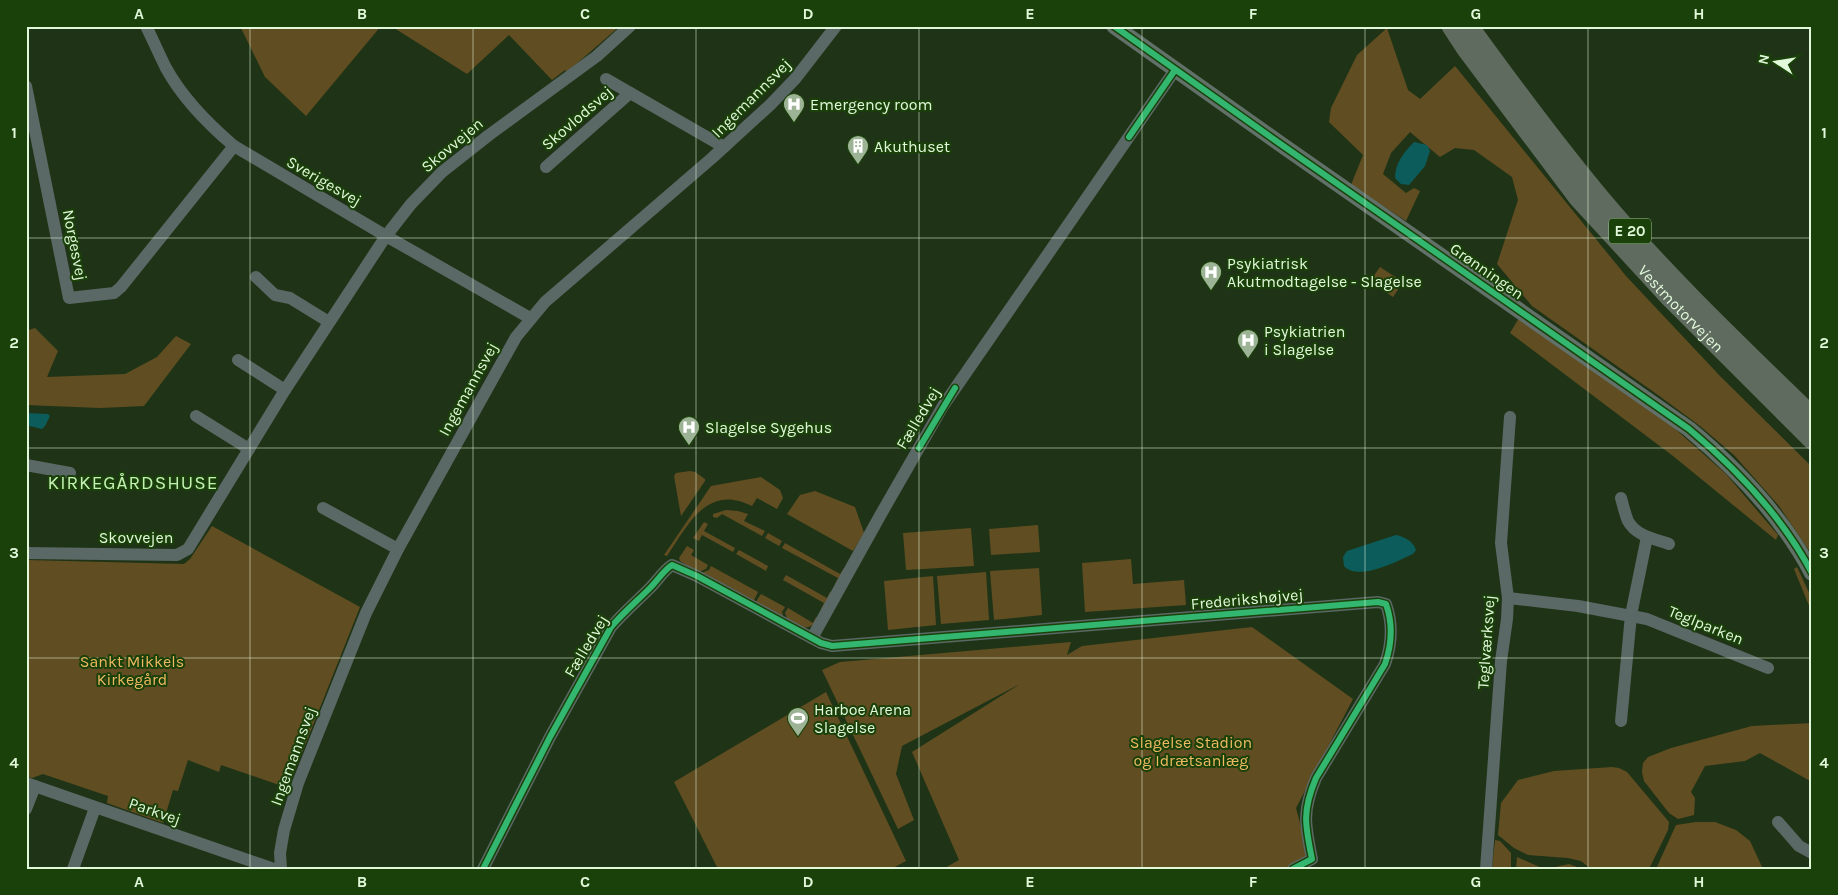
<svg xmlns="http://www.w3.org/2000/svg" width="1838" height="895" viewBox="0 0 1838 895" font-family="Karla,sans-serif">
  <rect width="100%" height="100%" fill="#1f3416"/>
  <g fill="#614d22">
    <path d="M 240,26 L 381,26 L 306,116 L 265,77 Z"/>
    <path d="M 391,26 L 620,26 L 567,72 L 565,70 L 552,80 L 509,35 L 467,74 Z"/>
    <path d="M 1387,28 L 1408,90 L 1420,99 L 1455,66 L 1626,276 L 1720,376 L 1812,467 L 1812,555 L 1779,506 L 1734,455 L 1700,426 L 1658,395 L 1532,306 L 1497,264 L 1518,200 L 1512,177 L 1474,150 L 1455,148 L 1440,157 L 1410,132 L 1391,153 L 1383,174 L 1406,193 L 1414,188 L 1420,191 L 1406,221 L 1351,185 L 1363,155 L 1329,122 L 1331,108 L 1357,55 Z"/>
    <path d="M 1380,267 L 1403,282 L 1393,297 L 1370,281 Z"/>
    <path d="M 1519,318 L 1673,427 L 1726,474 L 1778,535 L 1776,540 L 1673,456 L 1510,333 Z"/>
    <path d="M 35,328 L 58,351 L 47,377 L 125,374 L 157,357 L 176,336 L 191,344 L 144,406 L 100,408 L 26,405 L 26,331 Z"/>
    <path d="M 690,471 L 695,472 L 705,479 L 705,481 L 681,516 L 674,476 L 676,473 Z"/>
    <path d="M 761,477 L 780,490 L 783,498 L 777,509 L 757,498 L 752,506 C 707,483 688,525 667,556 L 664,555 L 711,486 Z"/>
    <path d="M 815,491 L 855,507 L 864,533 L 853,551 L 787,514 L 800,495 Z"/>
    <path d="M 726,510 L 738,511 L 748,514 L 744,521 L 765,531 L 762,536 L 722,514 L 717,518 L 713,517 L 713,514 Z"/>
    <path d="M 704,522 L 708,524 L 704,531 L 735,548 L 733,552 L 702,535 L 699,541 L 693,538 Z"/>
    <path d="M 1038,525 L 1040,552 L 991,555 L 989,529 Z"/>
    <path d="M 212,526 L 360,607 L 288,788 L 221,765 L 219,772 L 188,760 L 178,791 L 173,790 L 163,823 L 107,803 L 108,796 L 43,774 L 32,778 L 26,776 L 26,560 L 184,564 L 190,559 Z"/>
    <path d="M 971,528 L 974,566 L 906,570 L 903,533 Z"/>
    <path d="M 768,533 L 782,541 L 779,546 L 765,538 Z"/>
    <path d="M 785,543 L 840,574 L 844,568 L 847,569 L 838,585 L 835,584 L 838,578 L 782,548 Z"/>
    <path d="M 687,546 L 694,550 L 691,555 L 708,565 L 706,569 L 698,572 L 680,561 L 679,558 Z"/>
    <path d="M 739,550 L 768,566 L 766,571 L 736,554 Z"/>
    <path d="M 1131,559 L 1133,584 L 1184,580 L 1186,605 L 1085,612 L 1082,563 Z"/>
    <path d="M 711,566 L 758,592 L 753,602 L 701,573 L 709,570 Z"/>
    <path d="M 1797,567 L 1812,599 L 1812,613 L 1794,569 Z"/>
    <path d="M 1039,568 L 1042,615 L 994,620 L 990,571 Z"/>
    <path d="M 986,572 L 989,620 L 941,624 L 937,576 Z"/>
    <path d="M 786,575 L 827,598 L 830,592 L 833,594 L 824,611 L 821,609 L 824,603 L 783,580 Z"/>
    <path d="M 933,576 L 936,625 L 888,630 L 884,581 Z"/>
    <path d="M 761,594 L 785,607 L 782,612 L 784,619 L 755,603 Z"/>
    <path d="M 788,608 L 813,623 L 816,617 L 819,619 C 808,632 801,628 788,621 L 785,613 Z"/>
    <path d="M 1252,627 L 1353,699 L 1296,808 L 1309,857 L 1286,869 L 943,869 L 959,860 L 912,752 L 1020,684 L 902,746 L 896,774 L 914,820 L 898,829 L 822,670 L 840,662 L 1071,642 L 1067,655 L 1082,646 Z"/>
    <path d="M 826,692 L 906,861 L 891,869 L 718,869 L 674,782 Z"/>
    <path d="M 1812,723 L 1812,782 L 1760,753 L 1745,761 L 1705,766 L 1691,792 L 1695,798 L 1694,815 L 1678,819 L 1669,813 L 1644,781 L 1642,772 L 1643,763 L 1648,757 L 1671,748 L 1752,726 Z"/>
    <path d="M 1612,767 L 1619,768 L 1627,772 L 1669,822 L 1668,830 L 1649,869 L 1591,869 L 1581,861 L 1568,858 L 1528,855 L 1514,848 L 1498,835 L 1501,803 L 1518,780 L 1554,771 Z"/>
    <path d="M 1696,822 L 1715,822 L 1736,830 L 1750,841 L 1763,869 L 1656,869 L 1676,825 Z"/>
    <path d="M 1495,840 L 1500,841 L 1511,853 L 1511,869 L 1492,869 Z"/>
    <path d="M 1517,857 L 1544,869 L 1516,869 Z"/>
    <path d="M 1569,864 L 1583,869 L 1553,869 L 1555,867 Z"/>
  </g>
  <g fill="#0c5c5c">
    <path d="M 1414,142 L 1427,145 L 1430,151 L 1425,166 L 1409,185 L 1401,184 L 1395,178 C 1395,164 1403,153 1414,142 Z"/>
    <path d="M 26,413 L 48,414 L 50,416 L 45,426 L 42,429 L 26,425 Z"/>
    <path d="M 1396,535 C 1405,537 1413,541 1416,550 L 1413,554 C 1397,561 1359,582 1344,566 L 1343,557 L 1347,551 Z"/>
  </g>
  <g fill="none" stroke-linecap="round" stroke-linejoin="round">
    <g stroke="#5a6866" stroke-width="12">
      <path d="M 146,26 C 153,40 159,54 166,68 C 183,99 208,124 234,146 L 386,236 L 530,318"/>
      <path d="M 606,79 L 724,147"/>
      <path d="M 26,86 L 69,298 L 114,293 L 121,287 L 234,146"/>
      <path d="M 546,167 L 630,93"/>
      <path d="M 256,277 L 275,295 L 290,298 L 329,322"/>
      <path d="M 238,360 L 285,390"/>
      <path d="M 196,416 L 249,449"/>
      <path d="M 26,465 L 70,473"/>
      <path d="M 1621,498 C 1623,505 1625,514 1628,521 C 1636,536 1655,539 1669,544"/>
      <path d="M 323,508 L 398,549"/>
      <path d="M 26,553 L 177,555 L 188,549 L 285,390 L 386,236 L 411,204 L 442,172 L 489,135 L 597,56 L 630,26"/>
      <path d="M 1508,598 L 1578,606 L 1647,619 L 1768,668"/>
      <path d="M 812,638 L 881,514 L 943,406 L 1175,70"/>
      <path d="M 1621,721 L 1631,615 L 1647,537"/>
      <path d="M 26,783 L 274,869"/>
      <path d="M 26,809 L 35,786"/>
      <path d="M 1778,822 L 1799,846 L 1812,853"/>
      <path d="M 73,869 L 95,808"/>
      <path d="M 281,869 L 280,853 L 284,830 L 298,783 L 366,613 L 398,549 L 516,337 L 545,302 L 712,158 L 770,105 L 795,79 L 836,26"/>
      <path d="M 483,869 L 550,737 L 611,627 C 623,613 637,601 650,588 C 658,580 663,571 672,565 L 697,576 L 821,643 L 832,646 L 1378,602 L 1386,604 C 1393,624 1392,644 1385,664 L 1316,778 C 1302,811 1305,825 1312,859 L 1293,869"/>
      <path d="M 1486,869 L 1501,661 L 1507,619 L 1508,598 L 1501,543 L 1510,417"/>
    </g>
    <path stroke="#617068" stroke-width="16" d="M 1114,26 L 1279,143 L 1689,429 C 1738,470 1782,516 1812,573"/>
    <g stroke="#5e6b5e" stroke-width="19">
      <path id="s1" d="M 1451,26 L 1466,49 L 1578,198 L 1669,297 L 1812,440"/>
      <path d="M 1469,26 C 1511,84 1553,141 1598,195 C 1664,274 1739,345 1812,416"/>
    </g>
    <g stroke="#1a4109" stroke-width="9">
      <g id="cycleway">
        <path d="M 1114,26 L 1279,143 L 1689,429 C 1738,470 1782,516 1812,573"/>
        <path d="M 1129,137 L 1175,70"/>
        <path d="M 919,448 L 955,388"/>
        <path d="M 483,869 L 550,737 L 611,627 C 623,613 637,601 650,588 C 658,580 663,571 672,565 L 697,576 L 821,643 L 832,646 L 1378,602 L 1386,604 C 1393,624 1392,644 1385,664 L 1316,778 C 1302,811 1305,825 1312,859 L 1293,869"/>
      </g>
    </g>
    <use href="#cycleway" stroke="#33b770" stroke-width="6"/>
  </g>
  <path fill="none" stroke="#e1f8da" stroke-width="1" stroke-opacity="0.55" d="M 250,26 L 250,869M 473,26 L 473,869M 696,26 L 696,869M 919,26 L 919,869M 1142,26 L 1142,869M 1365,26 L 1365,869M 1588,26 L 1588,869M 26,238 L 1812,238M 26,448 L 1812,448M 26,658 L 1812,658"/>
  <defs>
    <g id="hospital-pin" transform="scale(1.125)"><path d="M0 17L-7.5 6A9.5 9.5 0 1 1 7.5 6Z" fill="#9db395" stroke="#1a4109"/><path d="M-5-5h3v3.5h4V-5h3V5h-3V1.5h-4V5h-3Z" fill="#fff"/></g>
    <g id="building-pin" transform="scale(1.125)"><path d="M0 17L-7.5 6A9.5 9.5 0 1 1 7.5 6Z" fill="#9db395" stroke="#1a4109"/><path d="M-4-6H4V6H1V3H-1V6H-4ZM-2.5-4.3h1.7v1.8h-1.7ZM.8-4.3h1.7v1.8H.8ZM-2.5-1h1.7V.8h-1.7ZM.8-1h1.7V.8H.8Z" fill="#fff"/></g>
    <g id="stadium-pin" transform="scale(1.125)"><path d="M0 17L-7.5 6A9.5 9.5 0 1 1 7.5 6Z" fill="#9db395" stroke="#1a4109"/><path d="M0-5a6.5 5 0 1 0 0 10a6.5 5 0 1 0 0-10ZM-3.5-1.8h7v3.6h-7Z" fill="#fff"/></g>
  </defs>
  <g fill-rule="evenodd">
    <use href="#hospital-pin" x="794" y="104"/>
    <use href="#building-pin" x="858" y="146"/>
    <use href="#hospital-pin" x="1211" y="272"/>
    <use href="#hospital-pin" x="1248" y="340"/>
    <use href="#hospital-pin" x="689" y="427"/>
    <use href="#stadium-pin" x="798" y="718"/>
  </g>
  <g text-anchor="middle" dominant-baseline="central" stroke-width="4" stroke-linejoin="round" paint-order="stroke">
    <rect fill="#1a4109" stroke="#a5c19b" stroke-width="1" x="1609" y="218.5" width="42" height="25" rx="4"/>
    <g font-size="15" font-weight="bold" fill="#e1f8da">
      <text x="1630" y="231">E 20</text>
    </g>
    <g font-size="16" fill="#e1f8da" stroke="#1a4109">
      <text transform="translate(751 98) rotate(-45)">Ingemannsvej</text>
      <text transform="translate(577 118) rotate(-41)">Skovlodsvej</text>
      <text transform="translate(452 145) rotate(-40)">Skovvejen</text>
      <text transform="translate(324 181) rotate(30)">Sverigesvej</text>
      <text transform="translate(75 245) rotate(79)">Norgesvej</text>
      <text transform="translate(1487 271) rotate(35)">Grønningen</text>
      <text stroke="none"><textPath href="#s1" startOffset="365">Vestmotorvejen</textPath></text>
      <text transform="translate(468 389) rotate(-61)">Ingemannsvej</text>
      <text transform="translate(918 418) rotate(-59)">Fælledvej</text>
      <text x="136" y="537">Skovvejen</text>
      <text transform="translate(1247 599) rotate(-5)">Frederikshøjvej</text>
      <text transform="translate(1706 625) rotate(22)">Teglparken</text>
      <text transform="translate(1486 642) rotate(-86)">Teglværksvej</text>
      <text transform="translate(586 646) rotate(-59)">Fælledvej</text>
      <text transform="translate(293 756) rotate(-70)">Ingemannsvej</text>
      <text transform="translate(155 811) rotate(19)">Parkvej</text>
    </g>
    <g font-size="16" fill="#e1f8da" stroke="#1a4109" text-anchor="start">
      <text x="810" y="104">Emergency room</text>
      <text x="874" y="146">Akuthuset</text>
      <text x="1227" y="263">Psykiatrisk<tspan x="1227" dy="18">Akutmodtagelse - Slagelse</tspan></text>
      <text x="1264" y="331">Psykiatrien<tspan x="1264" dy="18">i Slagelse</tspan></text>
      <text x="705" y="427">Slagelse Sygehus</text>
      <text x="814" y="709">Harboe Arena<tspan x="814" dy="18">Slagelse</tspan></text>
    </g>
    <g font-size="16" fill="#eeb962" stroke="#1a4109">
      <text x="132" y="661">Sankt Mikkels<tspan x="132" dy="18">Kirkegård</tspan></text>
      <text x="1191" y="742">Slagelse Stadion<tspan x="1191" dy="18">og Idrætsanlæg</tspan></text>
    </g>
    <g font-size="19" letter-spacing="1" fill="#c3f1b4" stroke="#1a4109">
      <text x="133" y="483">KIRKEGÅRDSHUSE</text>
    </g>
  </g>
  <rect width="1838" height="895" fill="none" stroke="#1a4109" stroke-width="55"/>
  <g transform="translate(1776 62) rotate(282)" stroke="#1a4109" stroke-width="4" paint-order="stroke">
  <path d="M0-4L9 19L0 12L-9 19Z" fill="#e1f8da"/>
  <text y="-8" font-size="14" font-weight="bold" text-anchor="middle" fill="#e1f8da">N</text>
  </g>
  <rect x="28" y="28" width="1782" height="840" fill="none" stroke="#e1f8da" stroke-width="2"/>
  <g font-size="16" text-anchor="middle" font-weight="bold" fill="#e1f8da">
    <text x="139" y="19">A</text>
    <text x="362" y="19">B</text>
    <text x="585" y="19">C</text>
    <text x="808" y="19">D</text>
    <text x="1030" y="19">E</text>
    <text x="1253" y="19">F</text>
    <text x="1476" y="19">G</text>
    <text x="1699" y="19">H</text>
    <text x="14" y="138">1</text>
    <text x="1824" y="138">1</text>
    <text x="14" y="348">2</text>
    <text x="1824" y="348">2</text>
    <text x="14" y="558">3</text>
    <text x="1824" y="558">3</text>
    <text x="14" y="768">4</text>
    <text x="1824" y="768">4</text>
    <text x="139" y="887">A</text>
    <text x="362" y="887">B</text>
    <text x="585" y="887">C</text>
    <text x="808" y="887">D</text>
    <text x="1030" y="887">E</text>
    <text x="1253" y="887">F</text>
    <text x="1476" y="887">G</text>
    <text x="1699" y="887">H</text>
  </g>
</svg>
